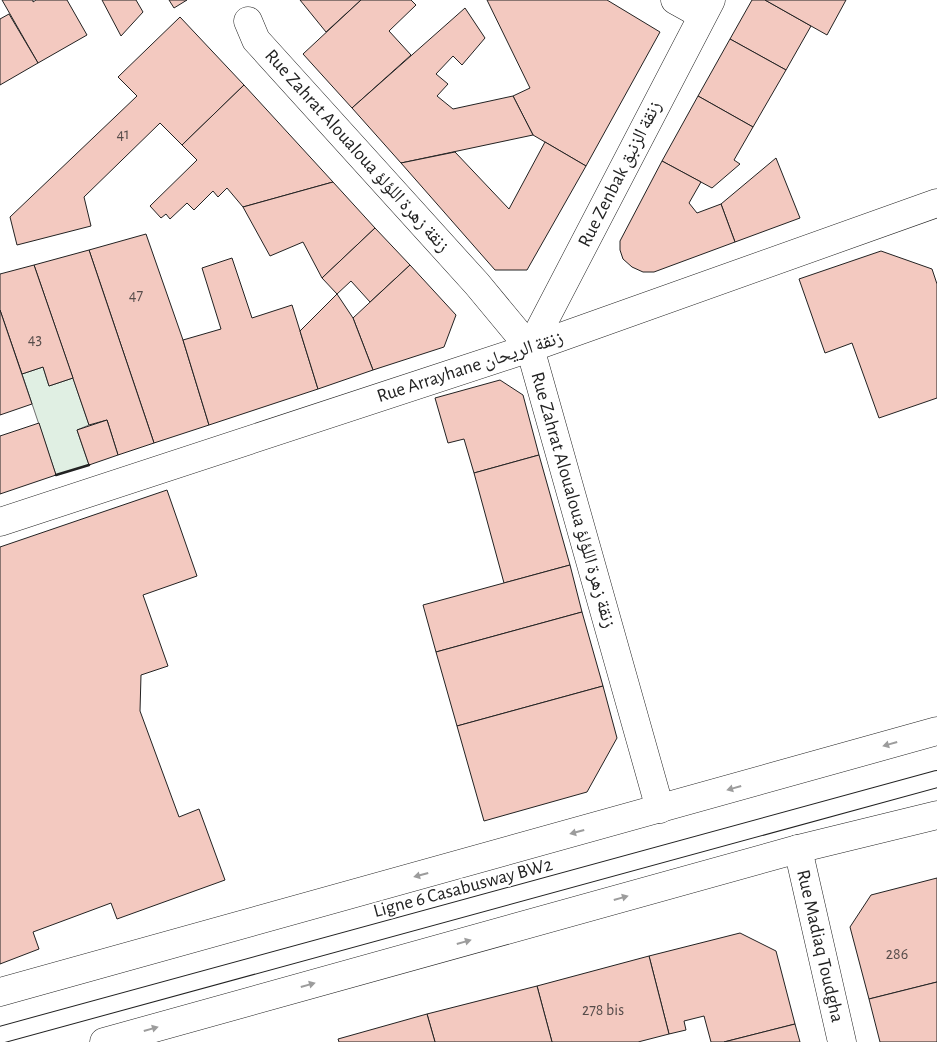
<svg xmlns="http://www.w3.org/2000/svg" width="937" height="1042" viewBox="0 0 937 1042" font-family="'Alegreya Sans','Noto Naskh Arabic',sans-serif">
  <rect width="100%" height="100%" fill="#fff"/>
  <path fill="#e0efe3" stroke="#6f6f6f" d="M 43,367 L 49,386 L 73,378 L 89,425 L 77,430 L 89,465 L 56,475 L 22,374 Z"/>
  <g fill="#f3c9c0" stroke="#222">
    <path d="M 2,0 L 33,0 L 33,2 L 36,0 L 67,0 L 87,35 L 38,63 Z"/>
    <path d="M 102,0 L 136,0 L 143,12 L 121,36 Z"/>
    <path d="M 169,0 L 187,0 L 174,8 Z"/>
    <path d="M 300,0 L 361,0 L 326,32 Z"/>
    <path d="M 361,0 L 411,0 L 416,5 L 389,31 L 411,55 L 352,108 L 303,54 Z"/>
    <path d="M 487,0 L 607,0 L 660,32 L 586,166 L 533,135 L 513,96 L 530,88 Z"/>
    <path d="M 752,0 L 765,0 L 811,26 L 786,70 L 730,39 Z"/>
    <path d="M 765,0 L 846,0 L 827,35 Z"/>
    <path d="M 465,8 L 485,38 L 462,65 L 453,56 L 436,74 L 448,84 L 437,96 L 453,109 L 513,96 L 533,135 L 401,163 L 352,108 Z"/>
    <path d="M 9,14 L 38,63 L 0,85 L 0,19 Z"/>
    <path d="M 180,17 L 244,85 L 182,145 L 160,123 L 84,197 L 91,226 L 17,245 L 10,217 L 137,96 L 118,77 Z"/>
    <path d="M 730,39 L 786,70 L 753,127 L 698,96 Z"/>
    <path d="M 244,85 L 333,182 L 243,207 L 227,188 L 218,197 L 213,191 L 194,210 L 187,203 L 170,219 L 166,214 L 161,218 L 150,206 L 197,160 L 182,145 Z"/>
    <path d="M 698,96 L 753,127 L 734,160 L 740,164 L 712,188 L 662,161 Z"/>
    <path d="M 545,142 L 586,166 L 527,270 L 495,270 L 401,163 L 455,152 L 509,209 Z"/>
    <path d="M 776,158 L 800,218 L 735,242 L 721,204 Z"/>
    <path d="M 662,161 L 701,182 L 689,203 L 697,213 L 721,204 L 735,242 L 654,272 L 643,272 L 632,267 L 623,259 L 620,250 L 620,241 Z"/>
    <path d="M 333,182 L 375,228 L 322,278 L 303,242 L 270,256 L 243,207 Z"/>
    <path d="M 375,228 L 410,265 L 370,302 L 351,281 L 337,294 L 322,278 Z"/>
    <path d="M 146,234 L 183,340 L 209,425 L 154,443 L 89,250 Z"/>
    <path d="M 89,250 L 154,443 L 118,455 L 107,420 L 89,425 L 34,265 Z"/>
    <path d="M 881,251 L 932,269 L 937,284 L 937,398 L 879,418 L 852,343 L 825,353 L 799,279 Z"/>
    <path d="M 232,258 L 252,318 L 292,305 L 318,389 L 209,425 L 183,340 L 221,329 L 202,268 Z"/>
    <path d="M 34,265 L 73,378 L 49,386 L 43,367 L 22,374 L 0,310 L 0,274 Z"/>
    <path d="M 410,265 L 456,315 L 444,347 L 373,370 L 353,318 Z"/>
    <path d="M 337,294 L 353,318 L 373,370 L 318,389 L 300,331 Z"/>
    <path d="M 0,310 L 32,404 L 0,415 Z"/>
    <path d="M 500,380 L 523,395 L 539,455 L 474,473 L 464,439 L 448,443 L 435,398 Z"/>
    <path d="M 107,420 L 118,455 L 89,465 L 77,430 Z"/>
    <path d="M 39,423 L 56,475 L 0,494 L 0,436 Z"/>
    <path d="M 539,455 L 570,565 L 504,583 L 474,473 Z"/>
    <path d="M 167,490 L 197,576 L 143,595 L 168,666 L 141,675 L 140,711 L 179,817 L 199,809 L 225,880 L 117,919 L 111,903 L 33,932 L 39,949 L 0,964 L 0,547 Z"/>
    <path d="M 570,565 L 582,612 L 436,652 L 423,605 Z"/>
    <path d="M 582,612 L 603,686 L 457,726 L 436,652 Z"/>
    <path d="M 603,686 L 617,738 L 587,792 L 484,821 L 457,726 Z"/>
    <path d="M 937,878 L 937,982 L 869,999 L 850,927 L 871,895 Z"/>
    <path d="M 740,933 L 776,951 L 795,1024 L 724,1042 L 711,1042 L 704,1016 L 684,1021 L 686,1030 L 669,1034 L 649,956 Z"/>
    <path d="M 649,956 L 669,1034 L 638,1042 L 552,1042 L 537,986 Z"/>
    <path d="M 937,982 L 937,1042 L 880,1042 L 869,999 Z"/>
    <path d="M 537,986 L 552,1042 L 435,1042 L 427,1014 Z"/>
    <path d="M 427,1014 L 435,1042 L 339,1042 L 338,1039 Z"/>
    <path d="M 795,1024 L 800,1042 L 724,1042 Z"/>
  </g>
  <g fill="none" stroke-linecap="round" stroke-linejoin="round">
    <g stroke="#222" stroke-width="18">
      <path id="lane" d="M 0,1035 L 937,779"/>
    </g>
    <g stroke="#222" stroke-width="29">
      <g id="street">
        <path d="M 675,0 L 702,15"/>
        <path d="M 248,21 L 256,40 L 477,284 L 530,348 L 660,809"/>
        <path d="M 530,348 L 711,0"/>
        <path d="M 0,522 L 530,348 L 937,203"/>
        <path d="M 798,849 L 842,1042"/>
      </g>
    </g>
    <g stroke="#222" stroke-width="29">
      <g id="secondary">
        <path d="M 0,992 L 937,731"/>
        <path d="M 104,1042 L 798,849 L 937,815"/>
      </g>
    </g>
    <use href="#lane" stroke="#fff" stroke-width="16"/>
    <use href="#street" stroke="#fff" stroke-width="28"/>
    <use href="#secondary" stroke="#fff" stroke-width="28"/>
    <path stroke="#222" stroke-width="2.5" d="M 56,475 L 89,465"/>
  </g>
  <defs><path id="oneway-solid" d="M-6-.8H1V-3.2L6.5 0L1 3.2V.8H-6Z" transform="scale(1.25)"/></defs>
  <g fill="#9c9c9c">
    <use href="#oneway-solid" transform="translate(890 744) rotate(164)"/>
    <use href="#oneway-solid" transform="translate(734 788) rotate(164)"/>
    <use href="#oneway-solid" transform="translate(577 832) rotate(165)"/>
    <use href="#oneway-solid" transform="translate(421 875) rotate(165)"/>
    <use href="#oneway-solid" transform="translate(621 898) rotate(-16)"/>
    <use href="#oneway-solid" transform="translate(464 942) rotate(-16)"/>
    <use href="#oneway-solid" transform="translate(308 985) rotate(-16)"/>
    <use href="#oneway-solid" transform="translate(151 1029) rotate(-16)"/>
  </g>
  <g text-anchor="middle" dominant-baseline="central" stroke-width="4" stroke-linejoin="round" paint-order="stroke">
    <g font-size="16" fill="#564c4a">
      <text x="123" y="134">41</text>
      <text x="136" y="295">47</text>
      <text x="35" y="339">43</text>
      <text x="897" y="954">286</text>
      <text x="603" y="1010">278 bis</text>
    </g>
    <g font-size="19" fill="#222" stroke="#fff">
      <text transform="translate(357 151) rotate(48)">Rue Zahrat Aloualoua زنقة زهرة اللؤلؤ</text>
      <text transform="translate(620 174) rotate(-63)">Rue Zenbak زنقة الزنبق</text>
      <text transform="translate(470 367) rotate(-18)">Rue Arrayhane زنقة الريحان</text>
      <text transform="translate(573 500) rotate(74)">Rue Zahrat Aloualoua زنقة زهرة اللؤلؤ</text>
      <text transform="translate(463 888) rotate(-15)">Ligne 6 Casabusway BW2</text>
      <text transform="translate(820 946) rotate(77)">Rue Madiaq Toudgha</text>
    </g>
  </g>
</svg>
